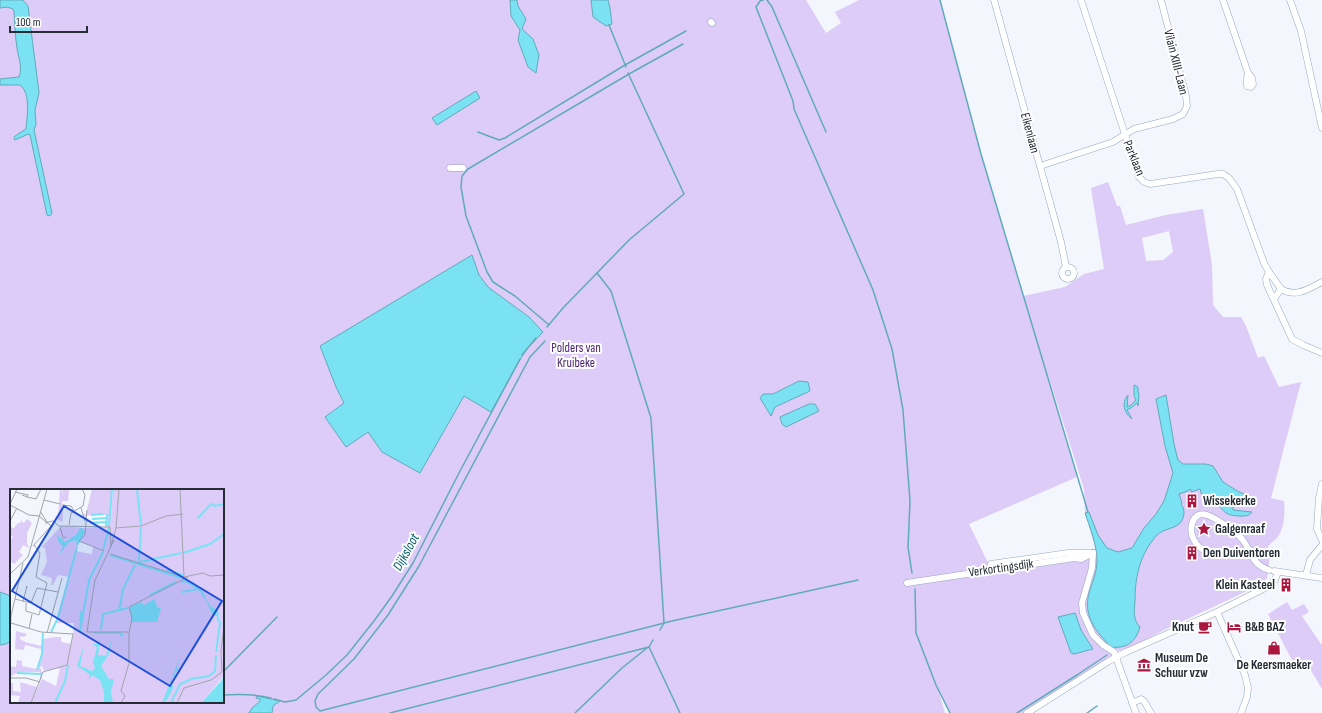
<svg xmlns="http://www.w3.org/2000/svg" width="1322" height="713" viewBox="0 0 1322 713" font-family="'Sofia Sans Condensed',sans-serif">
  <rect width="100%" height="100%" fill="#f3f6fc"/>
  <g fill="#ddcbf8" fill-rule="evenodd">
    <path d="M 0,0 L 806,0 L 826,33 L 841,23 L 835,12 L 859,0 L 940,0 L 981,154 L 1023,296 L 1065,287 L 1084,274 L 1104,269 L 1091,188 L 1108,182 L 1117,206 L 1120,206 L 1126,225 L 1166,215 L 1203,209 L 1212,265 L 1213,305 L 1223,317 L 1241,317 L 1246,326 L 1258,358 L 1264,356 L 1279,387 L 1301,382 L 1271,498 L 1284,501 C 1285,513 1285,528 1277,538 C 1273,542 1268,544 1267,550 L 1270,556 L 1267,578 L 1262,584 L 1164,630 L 1126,650 L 1120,651 L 1112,648 L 1113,662 L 1030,713 L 950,713 L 938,689 L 945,713 L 0,713 ZM 1169,231 L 1173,252 L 1163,260 L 1146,261 L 1142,238 ZM 1047,371 L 1079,473 L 1084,489 L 1085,513 L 1095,546 L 1096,554 L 1067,556 L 990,567 L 969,524 L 1077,477 ZM 11,490 L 223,490 L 223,702 L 11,702 ZM 1075,613 L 1081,630 L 1088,640 L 1058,617 Z"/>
    <path d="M 1287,602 L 1292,610 L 1304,604 L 1309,612 L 1302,616 L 1321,644 L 1322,644 L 1322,689 L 1309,667 L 1298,672 L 1268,614 Z"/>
  </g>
  <g fill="#7ae2f3" stroke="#60abba">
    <path d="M 0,0 L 23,0 L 28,6 L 39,93 L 35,110 L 36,124 L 34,130 L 52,213 L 50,216 L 47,215 L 30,135 L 28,134 L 15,140 L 14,138 L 15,136 L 26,129 C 27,117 31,93 20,85 L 0,85 L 0,79 L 19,77 C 23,67 18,57 17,48 C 15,36 15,24 14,12 L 13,9 L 7,7 L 0,8 Z"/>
    <path d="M 510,0 L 517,0 L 518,6 L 526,19 L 522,29 L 533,39 L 539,55 L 536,73 L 528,67 L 522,51 L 518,40 L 520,30 L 511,16 Z"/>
    <path d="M 591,0 L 608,0 L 610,8 L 612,24 L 606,26 L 593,17 Z"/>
    <path d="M 476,91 L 480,98 L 437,125 L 432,118 Z"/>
    <path d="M 472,255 L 479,275 L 488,287 L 529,317 L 543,332 L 527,349 L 521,358 L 491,412 L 464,396 L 420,473 L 382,452 L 368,432 L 346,447 L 325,417 L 344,403 L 336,387 L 320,346 Z"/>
    <path d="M 799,381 L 808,382 L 810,391 L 775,407 L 771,416 L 760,398 L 763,394 L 773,394 Z"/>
    <path d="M 1134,385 L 1138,387 L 1138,392 L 1139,394 L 1138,406 L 1137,403 L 1131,408 L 1127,410 L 1132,419 C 1124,413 1121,403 1128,395 L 1127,407 L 1131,405 L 1136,400 L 1134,396 Z"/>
    <path d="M 1166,395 L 1174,444 L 1178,460 L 1183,464 L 1206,464 L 1213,466 L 1223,482 L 1239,492 L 1247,495 L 1245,499 L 1233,505 L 1233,510 L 1252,512 C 1249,516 1246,516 1241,516 C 1223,516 1225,510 1213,501 L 1207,501 L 1206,497 L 1203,498 L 1200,489 L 1191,492 L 1191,490 L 1190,489 L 1188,491 L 1179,494 L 1182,503 L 1181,504 L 1182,506 L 1183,507 C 1185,513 1184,519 1179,524 C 1173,529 1163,529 1157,535 C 1140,554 1135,576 1135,601 C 1134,611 1133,620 1140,627 C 1136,642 1126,649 1111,647 C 1096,631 1083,617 1089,593 C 1092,583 1097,572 1097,561 C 1097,545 1090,528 1085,513 L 1089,512 L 1098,535 L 1107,548 L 1118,552 L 1132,548 L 1144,528 L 1156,514 L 1164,501 L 1173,473 L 1165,446 L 1156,399 Z"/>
    <path d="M 809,404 L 815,404 L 819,411 L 786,427 L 782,424 L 780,417 Z"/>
    <path d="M 0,592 L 11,596 L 11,641 L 6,644 L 0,645 Z"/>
    <path d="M 1075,613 L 1081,630 L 1093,649 L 1074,654 L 1071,653 L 1058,617 Z"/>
    <path d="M 257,696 L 280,701 L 273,706 L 272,713 L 249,713 L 252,708 L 260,701 L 260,699 L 256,698 Z"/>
  </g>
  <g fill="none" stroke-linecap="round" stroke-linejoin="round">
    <g stroke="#60abba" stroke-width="1.5">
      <path d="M 763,0 L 760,1 L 756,7 L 793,101 L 794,109 L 873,290 L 892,349 L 903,410 L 910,501 L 908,547 L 912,573"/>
      <path d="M 767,0 L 772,7 L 826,132"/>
      <path d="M 940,0 L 981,154 L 1088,512"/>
      <path d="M 609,25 L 626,67"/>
      <path d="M 478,132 L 499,140 L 505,138 L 625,65 L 686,31"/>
      <path d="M 597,273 L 611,291 L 651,418 L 664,623 L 660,630"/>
      <path d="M 549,325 L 515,296 L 493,282 L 487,272 L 466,216 L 461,187 L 462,176 L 468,169 L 629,74 L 683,44"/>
      <path d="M 547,327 L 563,308 L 629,240 L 684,194 L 628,73"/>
      <path d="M 545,341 L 530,357 L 419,566 L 388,615 L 354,659 L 318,694 L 315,701 L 316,707 L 320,711 L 672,621 L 858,580"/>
      <path d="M 522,355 L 527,349 L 536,338"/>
      <path d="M 915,589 L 916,633 L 936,685 L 950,713"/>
      <path d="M 653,640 L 649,647 L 680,713"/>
      <path d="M 223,672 L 277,617"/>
      <path d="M 223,695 C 239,694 256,694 271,698"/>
      <path d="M 274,699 L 285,702 L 296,700 L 326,675 L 347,655 L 374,621 L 392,596 L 413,563 L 459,473 L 520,359"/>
      <path d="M 390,713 L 649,647"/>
      <path d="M 575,713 L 622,668 L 647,648"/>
      <path d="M 1017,713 L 1077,675 L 1107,655"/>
      <path d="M 1087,713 L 1097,706"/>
    </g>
    <g stroke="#96a8c0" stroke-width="7">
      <g id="minor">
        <path d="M 994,0 L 1061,242 L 1066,267"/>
        <path d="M 1081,0 L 1139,177 L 1144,182 L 1150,184 L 1218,174 L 1223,174 L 1229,178 L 1237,189 L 1264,263 L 1269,272 L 1266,279 L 1267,285 L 1292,339 L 1303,345 L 1322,353"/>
        <path d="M 1223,0 L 1248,73 L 1252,78 L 1253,84 L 1251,87 L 1247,86 L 1247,79 L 1248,73"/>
        <path d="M 1290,0 L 1301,31 L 1322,128"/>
        <path d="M 711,22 L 712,23"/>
        <path d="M 1040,166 L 1113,142 L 1134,129 L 1173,119 L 1183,114 L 1187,106 L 1186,96 L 1161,0"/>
        <path d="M 450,168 L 463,168"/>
        <circle cx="1068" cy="273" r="6"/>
        <path d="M 1269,272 L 1281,289 L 1274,299"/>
        <path d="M 1281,289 C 1296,298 1308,289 1322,282"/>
        <path d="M 1322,484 L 1319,498 L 1317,529 L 1322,540"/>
        <path d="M 1093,553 L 1092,568 L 1082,603 L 1083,613 L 1093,635 L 1103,645 L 1114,652 L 1136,713"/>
        <path d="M 1219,553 C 1209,554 1199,550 1194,540 C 1188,530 1192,510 1207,515 C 1216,518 1236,532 1242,539 C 1253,553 1251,564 1269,570"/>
        <path d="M 991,564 L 1068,553 L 1093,553"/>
        <path d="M 1274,571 L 1322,578"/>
        <path d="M 1306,575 L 1310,560 L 1322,545"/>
        <path d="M 907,583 L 1074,558 L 1081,559 L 1093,553"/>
        <path d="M 1217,612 L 1245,675 L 1248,688 L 1247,697 L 1241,713"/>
        <path d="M 1132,703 L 1141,699 L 1144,701 L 1151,713"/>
        <path d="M 1027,713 L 1109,661 L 1126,652 L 1217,612 L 1265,588 L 1275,580 L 1278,572"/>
      </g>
    </g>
    <use href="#minor" stroke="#fff" stroke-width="6"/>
  </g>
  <defs>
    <g id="building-bare" transform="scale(1.08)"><path d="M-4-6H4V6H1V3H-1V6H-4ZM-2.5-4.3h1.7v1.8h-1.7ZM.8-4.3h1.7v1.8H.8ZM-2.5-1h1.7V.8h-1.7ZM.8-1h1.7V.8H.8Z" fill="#ab163e" stroke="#fff" stroke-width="2.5" paint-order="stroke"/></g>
    <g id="sight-bare" transform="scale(1.08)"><path d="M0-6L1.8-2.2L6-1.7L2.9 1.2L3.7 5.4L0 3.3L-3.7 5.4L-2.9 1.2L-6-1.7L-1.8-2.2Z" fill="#ab163e" stroke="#fff" stroke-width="2.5" paint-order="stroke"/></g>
    <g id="cafe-bare" transform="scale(1.08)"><path d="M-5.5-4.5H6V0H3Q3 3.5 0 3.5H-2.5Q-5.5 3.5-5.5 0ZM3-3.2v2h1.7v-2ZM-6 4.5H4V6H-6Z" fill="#ab163e" stroke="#fff" stroke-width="2.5" paint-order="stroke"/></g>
    <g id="hotel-bare" transform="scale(1.08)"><path d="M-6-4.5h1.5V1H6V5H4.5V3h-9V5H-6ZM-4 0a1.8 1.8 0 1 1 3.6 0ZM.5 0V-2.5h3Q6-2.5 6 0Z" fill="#ab163e" stroke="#fff" stroke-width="2.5" paint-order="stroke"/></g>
    <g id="shop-bare" transform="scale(1.08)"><path d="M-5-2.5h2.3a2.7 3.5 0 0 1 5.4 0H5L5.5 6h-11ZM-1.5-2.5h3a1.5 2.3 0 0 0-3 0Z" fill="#ab163e" stroke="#fff" stroke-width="2.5" paint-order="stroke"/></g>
    <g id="museum-bare" transform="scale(1.08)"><path d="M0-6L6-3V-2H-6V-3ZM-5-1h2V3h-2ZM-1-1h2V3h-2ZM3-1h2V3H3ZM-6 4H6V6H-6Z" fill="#ab163e" stroke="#fff" stroke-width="2.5" paint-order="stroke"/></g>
  </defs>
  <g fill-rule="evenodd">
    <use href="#building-bare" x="1192" y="501"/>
    <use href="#sight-bare" x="1204" y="529"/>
    <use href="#building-bare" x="1192" y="553"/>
    <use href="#building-bare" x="1286" y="585"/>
    <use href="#cafe-bare" x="1205" y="627"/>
    <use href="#hotel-bare" x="1234" y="627"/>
    <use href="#shop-bare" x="1274" y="648"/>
    <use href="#museum-bare" x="1144" y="665"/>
  </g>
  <g text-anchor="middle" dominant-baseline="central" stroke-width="4" stroke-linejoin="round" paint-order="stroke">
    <g font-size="13" fill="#252c35" stroke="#fff">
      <text transform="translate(1176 62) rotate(76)">Vilain XIIII-Laan</text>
      <text transform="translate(1030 133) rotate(75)">Eikenlaan</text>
      <text transform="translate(1134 158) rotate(68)">Parklaan</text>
      <text transform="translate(1001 568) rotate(-8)">Verkortingsdijk</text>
    </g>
    <g font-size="13" fill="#4b2471" stroke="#fff">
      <text x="576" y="348">Polders van<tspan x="576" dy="15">Kruibeke</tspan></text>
    </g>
    <g font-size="13" font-weight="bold" fill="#252c35" stroke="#fff" text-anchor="start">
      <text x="1203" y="501">Wissekerke</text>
      <text x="1215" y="529">Galgenraaf</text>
      <text x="1203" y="553">Den Duiventoren</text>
      <text x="1275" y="585" text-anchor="end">Klein Kasteel</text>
      <text x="1194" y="627" text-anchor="end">Knut</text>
      <text x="1245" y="627">B&amp;B BAZ</text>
      <text x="1155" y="658">Museum De<tspan x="1155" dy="15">Schuur vzw</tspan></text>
      <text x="1274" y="665" text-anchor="middle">De Keersmaeker</text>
    </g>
    <g font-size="14" font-style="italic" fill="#00606c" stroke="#fff">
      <text transform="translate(406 552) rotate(-61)">Dijksloot</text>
    </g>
  </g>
  <g transform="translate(10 489)">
    <rect width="214" height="214" fill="#f3f6fc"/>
    <path d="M 50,0 L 52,0 L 52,8 L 53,1 L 59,1 L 58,12 L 52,12 L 53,33 L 48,31 ZM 82,0 L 102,0 L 100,38 L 103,0 L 214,0 L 214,164 L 212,166 L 214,166 L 214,187 L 191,214 L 21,214 L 32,190 L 46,197 L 50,179 L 34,182 L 32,177 L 30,178 L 32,183 L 32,189 L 30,193 L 30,183 L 8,183 L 0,188 L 0,177 L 6,178 L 7,171 L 12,172 L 12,177 L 27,180 L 32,162 L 31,160 L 15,156 L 14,161 L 5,160 L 6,142 L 17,145 L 14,148 L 10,147 L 10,150 L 15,153 L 31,157 L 33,150 L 46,148 L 51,148 L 51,153 L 62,155 L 64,134 L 45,134 L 59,88 L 48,86 L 43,96 L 41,96 L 42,89 L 31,86 L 37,73 L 35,59 L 32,58 L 51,37 L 74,39 L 96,38 L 97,24 L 96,26 L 76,26 L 75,31 L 74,25 L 76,25 ZM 69,52 L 83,58 L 82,65 L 65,62 ZM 17,30 L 22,34 L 17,44 L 17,55 L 20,59 L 13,56 L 9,63 L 13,66 L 4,75 L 0,72 L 0,52 L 3,48 L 0,46 L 0,36 L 3,40 L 8,34 L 11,34 L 10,31 L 14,34 ZM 10,193 L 27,198 L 21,214 L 0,214 L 1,207 L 1,213 L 8,214 L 10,207 L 0,206 L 0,194 L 3,194 L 3,202 L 11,203 Z" fill="#ddcbf8" fill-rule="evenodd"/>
    <path d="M 70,39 L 74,40 L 75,43 L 67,58 L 66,51 L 59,53 L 49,66 L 53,57 L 49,54 L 47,46 L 55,53 L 66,46 ZM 194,107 L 201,118 L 208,121 L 209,128 L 202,125 ZM 144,110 L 148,119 L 151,119 L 147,133 L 122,133 L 119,118 L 131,113 L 134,116 ZM 102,150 L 99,165 L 91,177 L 99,190 L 104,190 L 101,203 L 103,214 L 94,214 L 94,203 L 90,191 L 82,186 L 79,190 L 79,185 L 67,177 L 74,156 L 70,177 L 82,182 L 85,179 L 83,173 L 87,158 L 82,155 L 87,155 L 90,151 L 88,166 L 96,167 ZM 170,168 L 167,179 L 169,180 L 164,184 L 167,188 L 163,187 L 160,195 L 164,197 L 157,211 L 152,214 ZM 214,187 L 214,214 L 191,214 L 211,192 Z" fill="#7ae2f3"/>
    <path fill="none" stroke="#7ae2f3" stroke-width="2" d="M 127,0 L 131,36M 81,26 L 93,25M 188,29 L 201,15 L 205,17 L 214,15M 82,30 L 97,29M 80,34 L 96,33M 96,37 L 97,25M 99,37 L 102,0M 93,61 L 99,39M 173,64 L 200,55 L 214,45M 100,66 L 172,89M 129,73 L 131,38M 130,73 L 171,64M 157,81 L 173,86M 171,93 L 176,92 L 191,102 L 195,109M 172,103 L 187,100M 140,106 L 166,93M 71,122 L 70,142 L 79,91 L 93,63M 109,122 L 113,100 L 125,76M 91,141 L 93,125 L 118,119M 41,143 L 48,129 L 67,58M 84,144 L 110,144 L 113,147M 206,163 L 210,134 L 207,128M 27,181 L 32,165 L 33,144M 7,184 L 31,185M 45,214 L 55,192 L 58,176M 161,214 L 170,195 L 181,190 L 199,187 L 205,182 L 206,166"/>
    <path fill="none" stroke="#a1a5ac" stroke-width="1" d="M 170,0 L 174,88M 5,3 L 18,6 L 17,8 L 12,6M 17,8 L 26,10 L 31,0M 34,11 L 50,15M 0,15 L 7,0M 0,16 L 19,26 L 29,27 L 41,37M 52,16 L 61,17 L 64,22M 71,19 L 75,32M 30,22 L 37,33M 0,32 L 7,19M 35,34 L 43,32 L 49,37M 59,36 L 61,24 L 73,17 L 75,6 L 72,0M 49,37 L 100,38 L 101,57 L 106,39 L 109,0M 50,38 L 53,49 L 56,48M 106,39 L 131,37 L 156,27 L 173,25M 69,52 L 75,46 L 77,21M 69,52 L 94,62M 23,57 L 41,37M 100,65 L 174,88 L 193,84 L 200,87 L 214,86M 0,85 L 18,68 L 37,0M 5,110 L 21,114 L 27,99 L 48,103M 13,113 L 17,97 L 16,99M 16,114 L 16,122 L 29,126 L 37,94 L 26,88 L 30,64 L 24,56M 1,134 L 31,143 L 63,145 L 57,176 L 33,183 L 21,214M 19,140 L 22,125M 77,143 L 85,91 L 104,51M 77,143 L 119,143M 37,144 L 52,89M 0,146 L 1,127 L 13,74M 0,189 L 16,189 L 30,193M 111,214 L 115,207 L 111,202 L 119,174 L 119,145 L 122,129 L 119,118 L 178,88M 167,214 L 174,199 L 201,191 L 212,183 L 211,162 L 214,138"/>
    <path fill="#1d4ed8" fill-opacity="0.15" stroke="#1d4ed8" stroke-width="2" d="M 54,17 L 212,112 L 160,197 L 2,102 Z"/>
    <rect width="214" height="214" fill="none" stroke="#252c35" stroke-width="2"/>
  </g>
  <path d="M10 26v6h77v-6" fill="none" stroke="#252c35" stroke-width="2"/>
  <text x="16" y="26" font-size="12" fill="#252c35" stroke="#ffffff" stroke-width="3" paint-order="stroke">100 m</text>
</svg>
